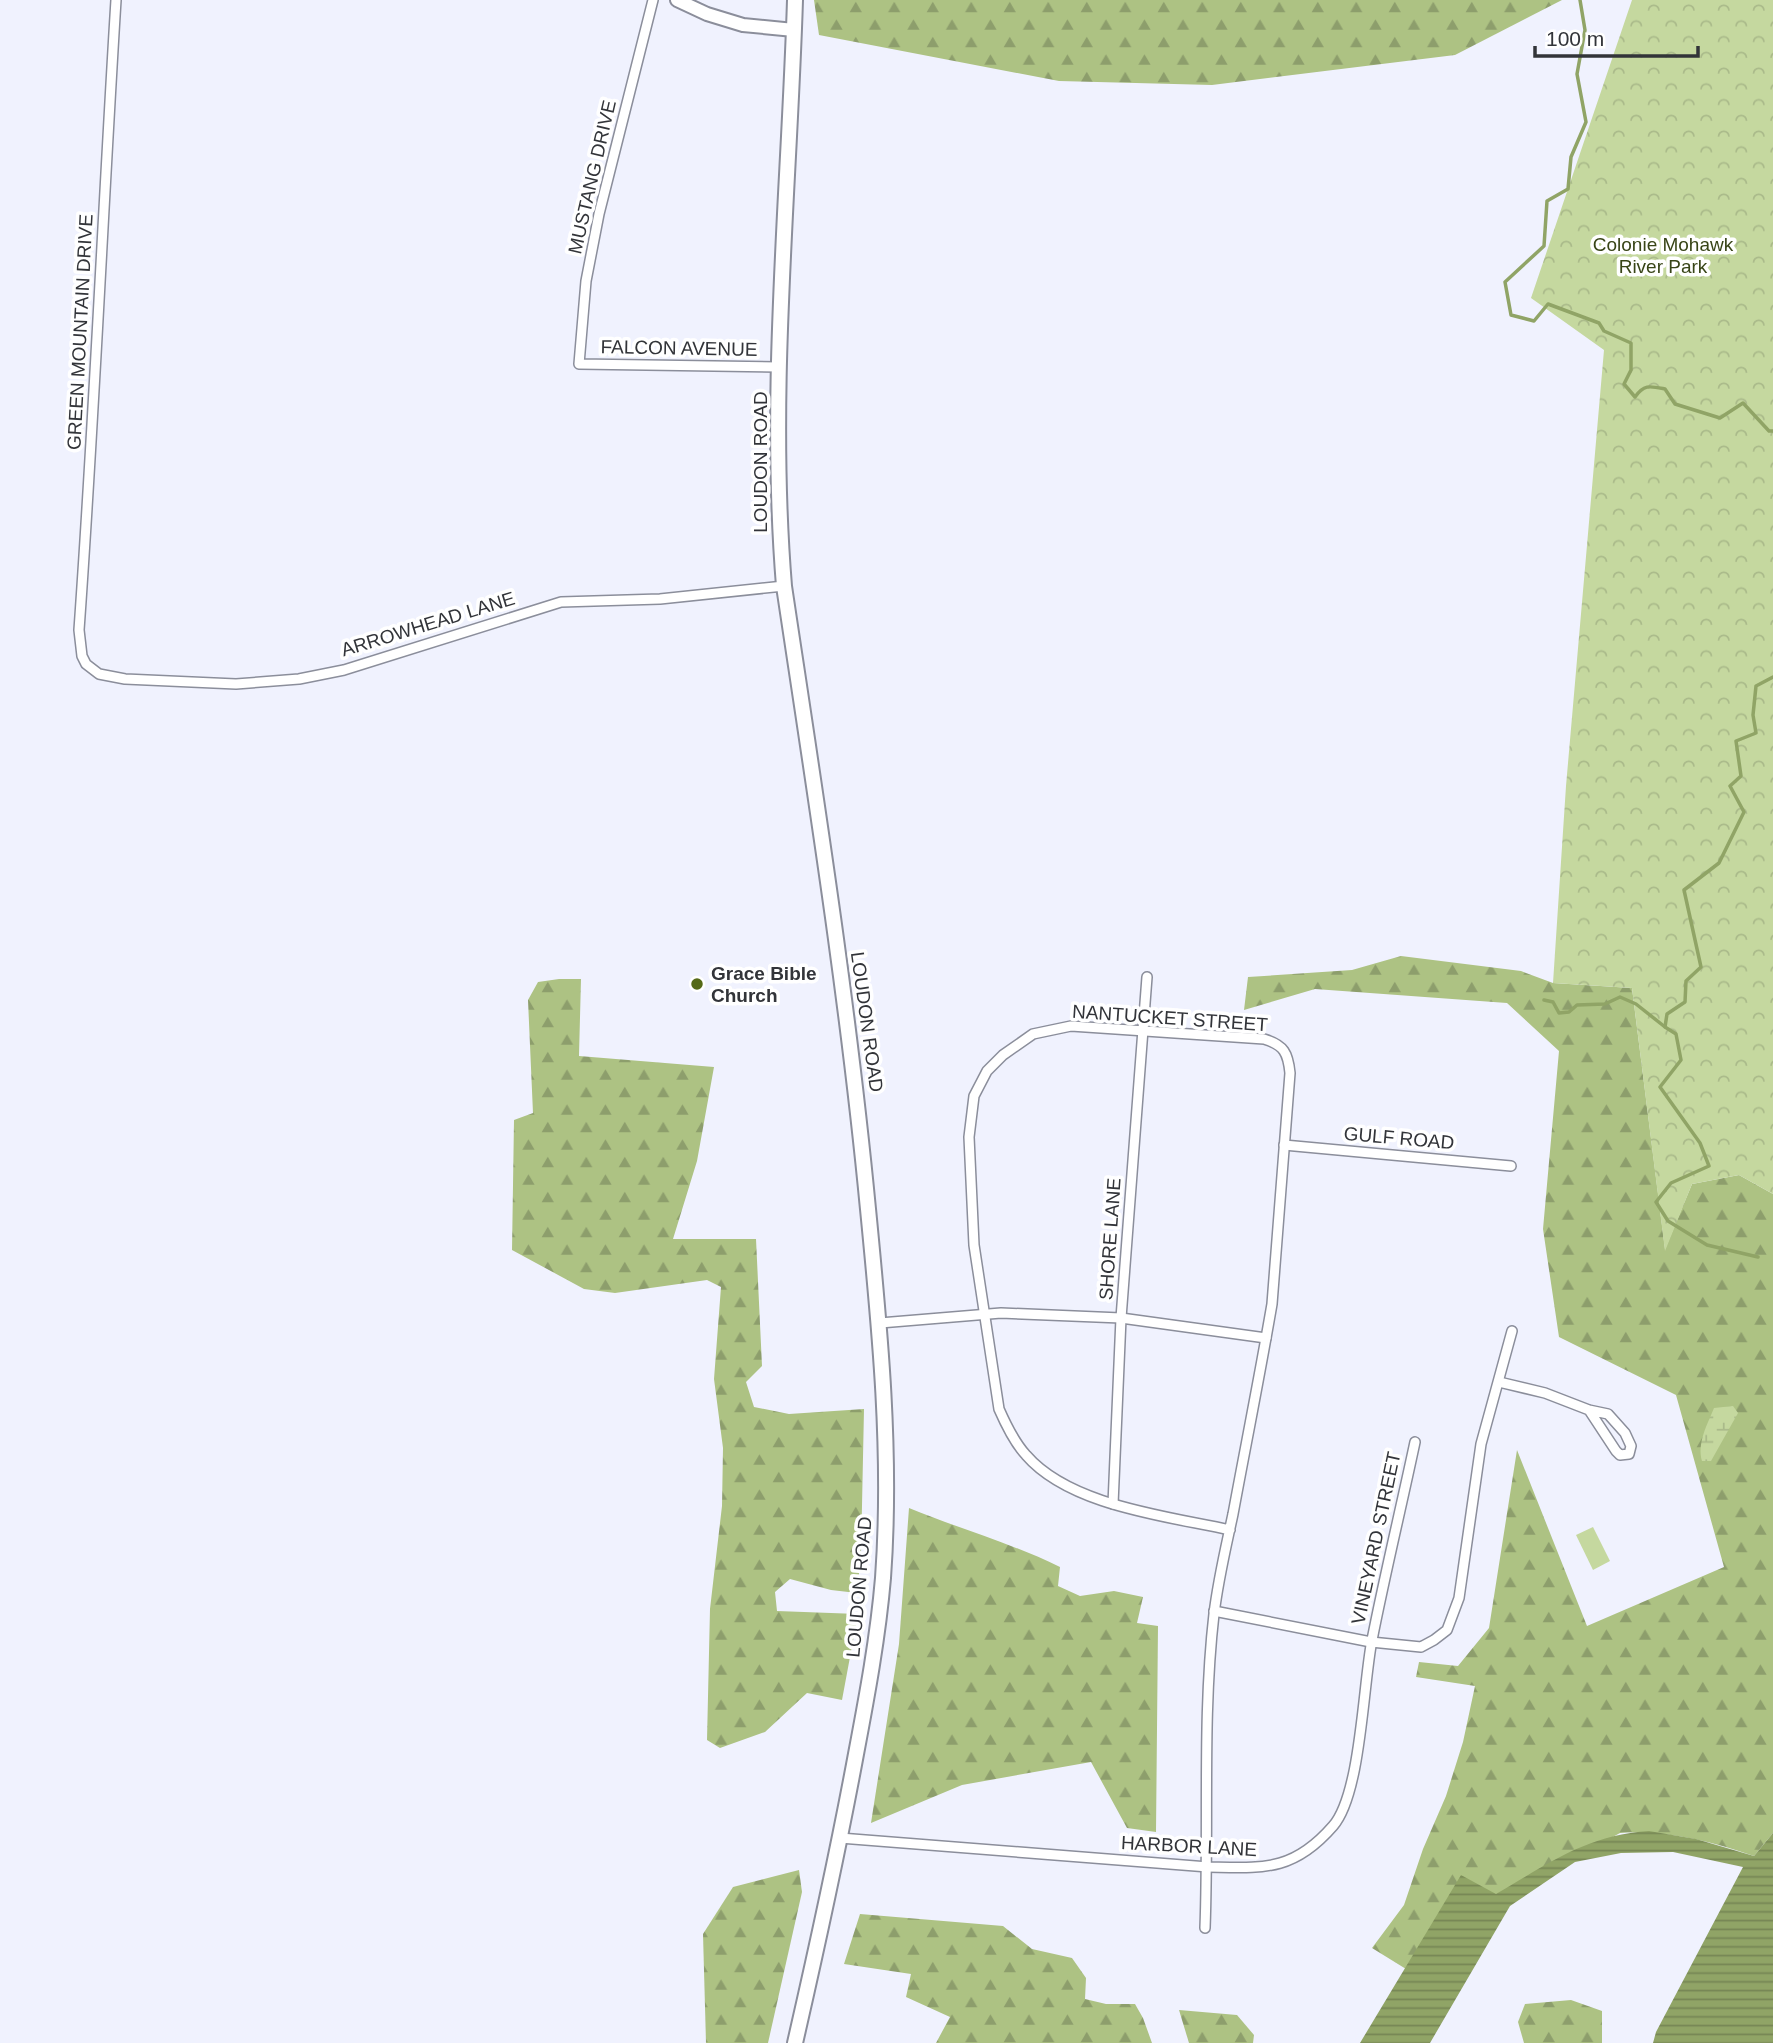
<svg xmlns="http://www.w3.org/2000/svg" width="1773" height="2043" viewBox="0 0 1773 2043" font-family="Helvetica,sans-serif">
  <defs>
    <pattern id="forest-firs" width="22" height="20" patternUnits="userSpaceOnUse" patternTransform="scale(1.75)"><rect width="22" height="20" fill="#adc283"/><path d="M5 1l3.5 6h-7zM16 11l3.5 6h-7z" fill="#8d9e6c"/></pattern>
    <pattern id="wetland-marsh" width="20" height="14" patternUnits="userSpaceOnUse" patternTransform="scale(1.75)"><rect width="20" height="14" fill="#c5d89f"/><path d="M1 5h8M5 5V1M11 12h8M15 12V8" fill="none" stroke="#aaba8a"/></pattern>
    <pattern id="park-crowns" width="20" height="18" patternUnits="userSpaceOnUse" patternTransform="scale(1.75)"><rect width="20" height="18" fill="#c5d89f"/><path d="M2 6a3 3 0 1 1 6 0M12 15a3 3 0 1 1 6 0" fill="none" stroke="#aaba8a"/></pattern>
    <pattern id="water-rules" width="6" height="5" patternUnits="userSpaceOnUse" patternTransform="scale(1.75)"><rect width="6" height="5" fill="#90a466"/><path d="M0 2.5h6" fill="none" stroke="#768655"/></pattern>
  </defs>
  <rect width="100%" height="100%" fill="#f0f2fe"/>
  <path fill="#c5d89f" d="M 1593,1527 L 1610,1561 L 1593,1570 L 1576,1535 Z"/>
  <g fill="url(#forest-firs)">
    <path d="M 814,0 L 1562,0 L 1455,55 L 1212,85 L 1059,81 L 819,35 Z"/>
    <path d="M 1401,956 L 1521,971 L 1553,983 L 1632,988 L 1665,1249 L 1692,1184 L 1739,1175 L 1773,1194 L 1773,1833 L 1754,1856 C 1711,1841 1666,1830 1620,1833 L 1425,1938 L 1406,1969 L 1372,1948 L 1404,1905 L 1423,1849 L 1446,1796 L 1463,1742 L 1475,1686 L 1416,1677 L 1419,1662 L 1458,1666 L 1489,1628 L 1517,1450 L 1587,1626 L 1724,1567 L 1676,1395 L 1559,1337 L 1543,1229 L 1559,1051 L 1507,1003 L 1315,989 L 1244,1010 L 1248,977 L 1352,970 Z"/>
    <path d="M 559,979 L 581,979 L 579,1056 L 714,1067 L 697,1161 L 673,1239 L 756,1239 L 762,1366 L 746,1382 L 754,1407 L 789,1414 L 864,1409 L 861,1554 L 857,1593 L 831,1590 L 790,1579 L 775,1592 L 777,1611 L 858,1614 L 842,1700 L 807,1693 L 765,1732 L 720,1748 L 707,1740 L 710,1609 L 722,1506 L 723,1448 L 714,1379 L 721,1287 L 707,1280 L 615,1293 L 584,1289 L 512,1250 L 514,1120 L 533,1113 L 528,1000 L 538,982 Z"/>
    <path d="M 909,1508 C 960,1529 1011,1543 1060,1567 L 1058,1586 L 1080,1596 L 1114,1591 L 1143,1597 L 1137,1623 L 1158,1626 L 1156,1832 L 1127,1828 L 1091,1762 L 962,1785 L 871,1823 L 899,1644 Z"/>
    <path d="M 799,1870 L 802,1892 L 768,2043 L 706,2043 L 703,1934 L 733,1887 Z"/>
    <path d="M 860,1914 L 1003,1926 L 1032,1949 L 1072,1958 L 1086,1978 L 1085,1999 L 1106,2004 L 1135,2004 L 1143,2018 L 1152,2043 L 936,2043 L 950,2017 L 906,1997 L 911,1974 L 844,1964 Z"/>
    <path d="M 1571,2000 L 1602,2011 L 1602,2043 L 1524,2043 L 1518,2022 L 1525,2004 Z"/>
    <path d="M 1179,2010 L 1237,2015 L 1254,2035 L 1253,2043 L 1189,2043 Z"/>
  </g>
  <path fill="url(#wetland-marsh)" d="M 1733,1406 L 1738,1413 L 1711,1461 L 1702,1461 C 1697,1443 1707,1425 1714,1408 Z"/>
  <path fill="url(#park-crowns)" d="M 1632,0 L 1773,0 L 1773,1194 L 1739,1175 L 1692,1184 L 1665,1251 L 1632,988 L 1553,983 L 1566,786 L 1604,350 L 1531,298 Z"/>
  <path fill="url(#water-rules)" d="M 1649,1831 L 1696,1839 L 1754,1856 L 1773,1833 L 1773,2043 L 1653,2043 L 1656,2032 L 1743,1867 L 1673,1852 L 1621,1853 L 1575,1862 L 1510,1906 L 1430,2043 L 1360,2043 L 1461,1875 L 1496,1894 C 1548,1864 1586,1835 1649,1831 Z"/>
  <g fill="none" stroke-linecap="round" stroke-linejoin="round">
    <g stroke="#90a466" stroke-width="3.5">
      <path d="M 1580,0 L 1585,30 L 1577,74 L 1586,122 L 1571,157 L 1568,189 L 1547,201 L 1544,246 L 1505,282 L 1511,315 L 1534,321 L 1548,304 L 1599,323 L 1604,331 L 1631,343 L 1631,370 L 1624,384 L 1635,397 C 1644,384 1650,386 1665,389 L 1675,404 L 1720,418 L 1743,403 L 1769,431 L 1773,431"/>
      <path d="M 1544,1000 L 1553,1002 L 1559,1013 L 1569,1012 L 1577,1005 L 1605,1004 L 1620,997 L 1636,1004 L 1665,1027"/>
      <path d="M 1758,1257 L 1707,1245 L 1668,1221 L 1656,1202 L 1671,1183 L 1709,1166 L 1700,1143 L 1660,1087 L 1681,1060 L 1676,1034 L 1665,1027 L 1667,1014 L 1685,1002 L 1686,981 L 1701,967 L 1684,890 L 1719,863 L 1744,812 L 1730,786 L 1741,776 L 1736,741 L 1756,733 L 1753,715 L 1756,686 L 1773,677"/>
    </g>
    <g stroke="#8b8e9b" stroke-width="12">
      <g id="street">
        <path d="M 116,0 C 103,210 94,420 79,630 L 82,656 L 86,664 L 99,674 L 125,679 L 236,684 L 299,679 L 344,670 L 561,602 L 660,599 L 784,586"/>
        <path d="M 653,0 L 599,214 L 586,281 L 579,364 L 779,367"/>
        <path d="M 1284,1145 L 1511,1166"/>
        <path d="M 880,1323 L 1001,1313 L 1121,1318 L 1266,1338"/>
        <path d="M 1499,1382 L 1545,1393 L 1589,1410 L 1608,1414 L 1625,1433 L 1631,1446 L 1629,1454 L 1620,1455 L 1616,1451 L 1589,1410"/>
        <path d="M 1113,1504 L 1121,1318 L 1147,977"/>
        <path d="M 1214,1611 L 1371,1642 L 1421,1647 L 1434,1640 L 1447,1630 L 1459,1598 L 1481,1444 L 1512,1331"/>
        <path d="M 840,1838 L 1208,1867 C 1263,1868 1293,1872 1333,1826 C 1361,1794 1363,1685 1372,1640 C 1385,1574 1401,1508 1415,1442"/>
        <path d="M 1205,1928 C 1209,1823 1202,1718 1214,1614 C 1218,1580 1226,1547 1233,1514 C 1246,1444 1260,1374 1272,1304 L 1290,1073 C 1288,1053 1284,1045 1264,1039 L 1071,1026 L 1033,1034 L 1003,1055 L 987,1071 L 974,1096 L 969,1137 L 974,1245 L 999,1409 C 1006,1425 1014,1442 1026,1455 C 1070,1506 1167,1516 1230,1530"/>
      </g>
    </g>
    <g stroke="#8b8e9b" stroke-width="16">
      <path id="secondary" d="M 677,0 L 707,14 L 743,25 L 794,30"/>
    </g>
    <g stroke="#8b8e9b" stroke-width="18">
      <path id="primary" d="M 795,2043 C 817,1947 838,1851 856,1754 C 867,1696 878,1637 883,1578 C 892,1455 880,1331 868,1209 C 848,1000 815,793 784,586 C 768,391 789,195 795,0"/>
    </g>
    <use href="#street" stroke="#fff" stroke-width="9"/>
    <use href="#secondary" stroke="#fff" stroke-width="12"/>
    <use href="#primary" stroke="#fff" stroke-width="14"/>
  </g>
  <circle fill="#546916" stroke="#fff" stroke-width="2.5" cx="697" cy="984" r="7"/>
  <g text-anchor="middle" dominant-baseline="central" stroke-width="7" stroke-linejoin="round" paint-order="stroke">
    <g font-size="19" fill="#323439" stroke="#fff">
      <text transform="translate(592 177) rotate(-77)">MUSTANG DRIVE</text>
      <text transform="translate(80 332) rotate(-87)">GREEN MOUNTAIN DRIVE</text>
      <text transform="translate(679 348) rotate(1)">FALCON AVENUE</text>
      <text transform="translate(760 462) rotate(-90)">LOUDON ROAD</text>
      <text transform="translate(428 624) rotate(-17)">ARROWHEAD LANE</text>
      <text transform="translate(1170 1018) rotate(4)">NANTUCKET STREET</text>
      <text transform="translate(867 1022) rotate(82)">LOUDON ROAD</text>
      <text transform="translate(1399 1138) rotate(5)">GULF ROAD</text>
      <text transform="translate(1110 1239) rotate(-86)">SHORE LANE</text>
      <text transform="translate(1376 1538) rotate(-78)">VINEYARD STREET</text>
      <text transform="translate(859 1587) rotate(-85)">LOUDON ROAD</text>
      <text transform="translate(1189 1846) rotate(3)">HARBOR LANE</text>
    </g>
    <g font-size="19" fill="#384517" stroke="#fff">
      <text x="1663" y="244">Colonie Mohawk<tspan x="1663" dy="22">River Park</tspan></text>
    </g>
    <g font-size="19" font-weight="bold" fill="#323439" stroke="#fff" text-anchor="start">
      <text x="711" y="973">Grace Bible<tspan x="711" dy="22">Church</tspan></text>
    </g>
  </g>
  <path d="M1535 46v10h163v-10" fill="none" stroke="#323439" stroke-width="3.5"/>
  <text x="1546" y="46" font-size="21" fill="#323439" stroke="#ffffff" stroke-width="5" paint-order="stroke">100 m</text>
</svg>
